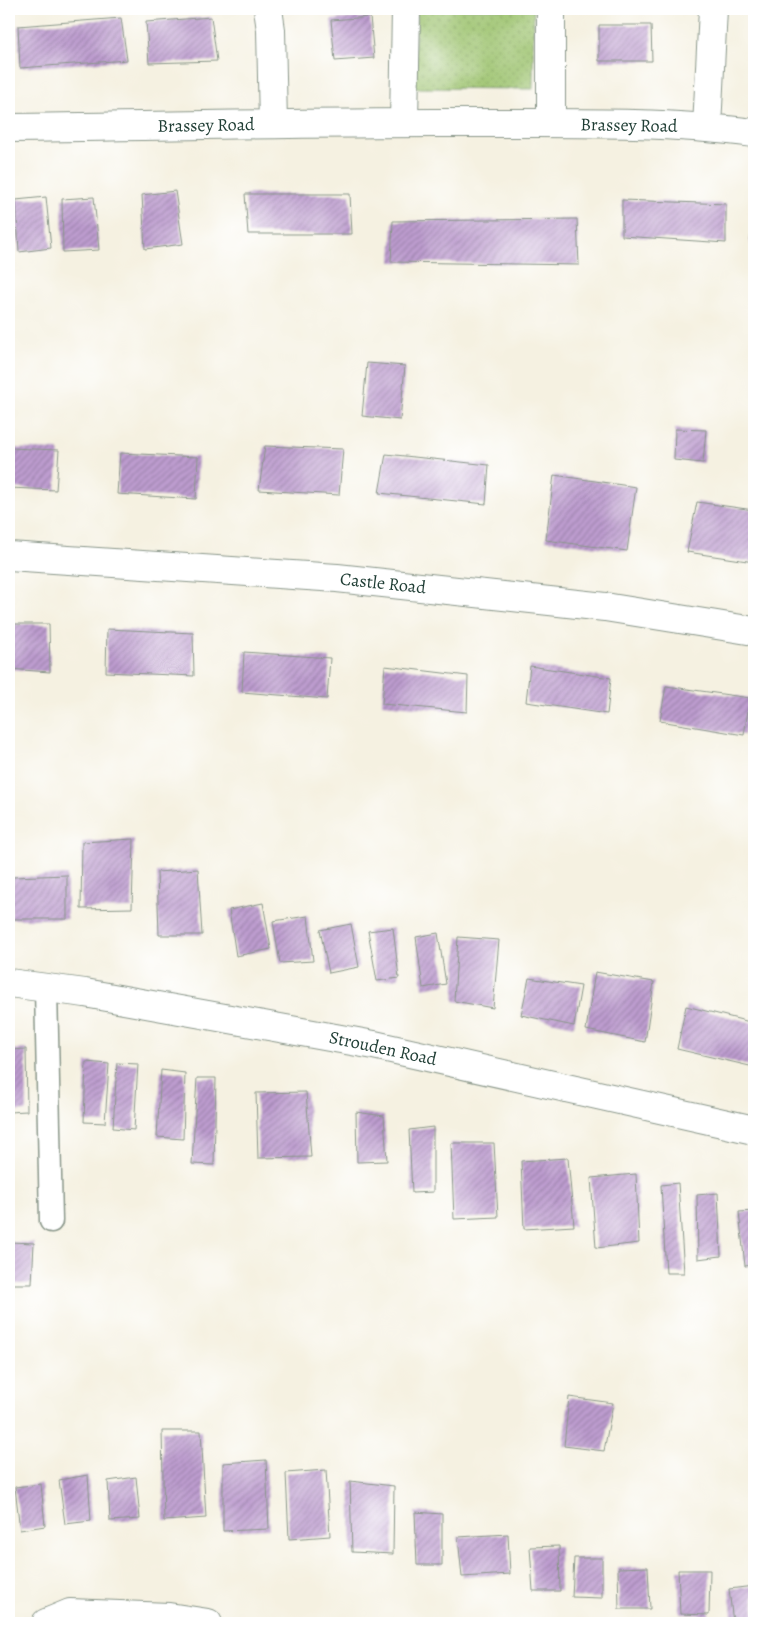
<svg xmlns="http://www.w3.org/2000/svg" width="763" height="1632" viewBox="0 0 763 1632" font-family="Alegreya,serif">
  <defs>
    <pattern id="park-dots" width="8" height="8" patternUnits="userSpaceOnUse" patternTransform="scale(1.25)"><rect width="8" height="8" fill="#9dc36e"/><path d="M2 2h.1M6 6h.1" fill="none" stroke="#7fa05b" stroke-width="1.8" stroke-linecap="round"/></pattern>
    <pattern id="building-hatch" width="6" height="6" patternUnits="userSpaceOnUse" patternTransform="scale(1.25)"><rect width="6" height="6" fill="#bd9ccf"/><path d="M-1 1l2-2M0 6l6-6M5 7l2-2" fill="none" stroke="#9980a9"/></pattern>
  </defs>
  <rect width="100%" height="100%" fill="#fff"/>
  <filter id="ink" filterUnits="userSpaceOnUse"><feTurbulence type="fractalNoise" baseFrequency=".02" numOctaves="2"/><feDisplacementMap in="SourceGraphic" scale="10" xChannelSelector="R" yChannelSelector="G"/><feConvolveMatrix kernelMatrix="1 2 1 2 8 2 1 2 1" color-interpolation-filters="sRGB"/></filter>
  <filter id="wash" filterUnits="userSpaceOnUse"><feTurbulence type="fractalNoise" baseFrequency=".0096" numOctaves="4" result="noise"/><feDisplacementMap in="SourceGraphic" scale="20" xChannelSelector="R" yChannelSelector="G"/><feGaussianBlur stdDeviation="1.12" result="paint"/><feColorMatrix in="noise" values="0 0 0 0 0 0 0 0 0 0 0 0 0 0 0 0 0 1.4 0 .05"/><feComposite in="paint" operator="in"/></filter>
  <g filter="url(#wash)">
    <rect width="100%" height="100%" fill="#f5f1e1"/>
    <path fill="url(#park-dots)" stroke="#5e8051" d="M 417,9 L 534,9 L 533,89 L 412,88 Z"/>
    <g id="blocks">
      <g fill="url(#building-hatch)">
        <path d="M 211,17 L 217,61 L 149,63 L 146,22 Z"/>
        <path d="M 370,17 L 374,58 L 335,61 L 331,20 Z"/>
        <path d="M 121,18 L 127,60 L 20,68 L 18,26 Z"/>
        <path d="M 599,25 L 651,25 L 652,61 L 599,61 Z"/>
        <path d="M 175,191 L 183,244 L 145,249 L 142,195 Z"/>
        <path d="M 245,194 L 350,194 L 352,234 L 248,234 Z"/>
        <path d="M 46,197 L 51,248 L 19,252 L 16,200 Z"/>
        <path d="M 94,197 L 99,250 L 63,252 L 62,199 Z"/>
        <path d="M 622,200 L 726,204 L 726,243 L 622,236 Z"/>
        <path d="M 752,207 L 754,207 L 754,244 L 750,244 Z"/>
        <path d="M 577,219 L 579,265 L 391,262 L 393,221 Z"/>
        <path d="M 367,363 L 405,366 L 400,420 L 362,416 Z"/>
        <path d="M 675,429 L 706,430 L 703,463 L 674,460 Z"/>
        <path d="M 265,446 L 343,449 L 339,495 L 259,490 Z"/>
        <path d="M 9,448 L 59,450 L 56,490 L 9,488 Z"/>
        <path d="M 120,453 L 198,457 L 196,499 L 117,494 Z"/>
        <path d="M 386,454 L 489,465 L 486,504 L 379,493 Z"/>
        <path d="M 554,475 L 636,487 L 627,551 L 546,540 Z"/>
        <path d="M 697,502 L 754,510 L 754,562 L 687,552 Z"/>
        <path d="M 9,624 L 49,624 L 50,672 L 9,669 Z"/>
        <path d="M 107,629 L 193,633 L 194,676 L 106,672 Z"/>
        <path d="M 244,652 L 330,658 L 327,699 L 242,692 Z"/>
        <path d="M 385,666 L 468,676 L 467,712 L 382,704 Z"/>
        <path d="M 530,666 L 611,678 L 607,714 L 526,702 Z"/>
        <path d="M 666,686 L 750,698 L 744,735 L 660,721 Z"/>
        <path d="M 134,839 L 132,908 L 81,909 L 82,842 Z"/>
        <path d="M 198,869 L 202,935 L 159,935 L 157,872 Z"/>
        <path d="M 67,875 L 67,919 L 11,919 L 13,877 Z"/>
        <path d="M 263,903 L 271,949 L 236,956 L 229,910 Z"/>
        <path d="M 308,916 L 313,961 L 280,963 L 273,921 Z"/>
        <path d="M 351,924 L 359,967 L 329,973 L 320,930 Z"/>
        <path d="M 393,928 L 399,978 L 377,981 L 368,931 Z"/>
        <path d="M 438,933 L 446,984 L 423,988 L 416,937 Z"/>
        <path d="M 458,937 L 499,940 L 493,1008 L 454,1001 Z"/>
        <path d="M 595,972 L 654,982 L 645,1042 L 586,1030 Z"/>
        <path d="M 529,978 L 581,986 L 574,1026 L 521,1015 Z"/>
        <path d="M 686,1006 L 754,1023 L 754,1067 L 677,1049 Z"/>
        <path d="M 26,1049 L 27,1111 L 9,1112 L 9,1050 Z"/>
        <path d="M 86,1062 L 109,1064 L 105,1123 L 84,1122 Z"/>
        <path d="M 117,1063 L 138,1064 L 134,1130 L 113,1128 Z"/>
        <path d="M 161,1070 L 185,1073 L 183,1139 L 157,1137 Z"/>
        <path d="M 197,1078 L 216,1078 L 214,1165 L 192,1164 Z"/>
        <path d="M 306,1092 L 311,1157 L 258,1158 L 256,1093 Z"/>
        <path d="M 356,1112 L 384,1116 L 387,1161 L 357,1162 Z"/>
        <path d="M 433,1127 L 433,1192 L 412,1193 L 409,1130 Z"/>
        <path d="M 451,1143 L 494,1143 L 498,1217 L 454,1219 Z"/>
        <path d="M 568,1158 L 574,1226 L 524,1229 L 521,1161 Z"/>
        <path d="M 636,1174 L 639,1243 L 596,1248 L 591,1178 Z"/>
        <path d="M 678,1183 L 684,1273 L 666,1273 L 661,1185 Z"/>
        <path d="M 718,1193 L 721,1256 L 698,1259 L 697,1195 Z"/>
        <path d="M 754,1211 L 754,1265 L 745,1266 L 739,1212 Z"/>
        <path d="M 9,1242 L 34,1243 L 32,1284 L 9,1284 Z"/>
        <path d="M 569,1397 L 613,1403 L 604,1451 L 564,1446 Z"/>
        <path d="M 162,1431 L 201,1431 L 206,1518 L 164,1521 Z"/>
        <path d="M 266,1460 L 269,1529 L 223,1531 L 223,1463 Z"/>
        <path d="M 326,1470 L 330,1536 L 289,1539 L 286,1473 Z"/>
        <path d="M 88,1475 L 91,1521 L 65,1524 L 59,1480 Z"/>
        <path d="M 136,1477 L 140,1519 L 110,1521 L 108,1481 Z"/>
        <path d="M 350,1481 L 394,1486 L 393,1554 L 352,1552 Z"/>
        <path d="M 41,1484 L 45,1526 L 20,1530 L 15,1487 Z"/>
        <path d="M 415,1512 L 442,1514 L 442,1565 L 417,1565 Z"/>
        <path d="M 508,1534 L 510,1574 L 462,1577 L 458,1537 Z"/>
        <path d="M 559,1546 L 560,1591 L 533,1591 L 530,1547 Z"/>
        <path d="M 574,1558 L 602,1558 L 602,1598 L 572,1597 Z"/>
        <path d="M 648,1567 L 650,1609 L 619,1609 L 618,1568 Z"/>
        <path d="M 678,1570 L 710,1570 L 709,1615 L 680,1614 Z"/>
        <path d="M 754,1586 L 754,1623 L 733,1623 L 729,1589 Z"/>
      </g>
    </g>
  </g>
  <g filter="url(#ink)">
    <use href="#blocks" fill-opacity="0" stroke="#8a978a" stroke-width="1"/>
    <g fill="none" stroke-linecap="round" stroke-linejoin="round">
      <g stroke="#8a978a" stroke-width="25">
        <path id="service" d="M 46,988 L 51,1221"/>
      </g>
      <g stroke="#8a978a" stroke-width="30">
        <g id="minor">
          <path d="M 268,9 L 271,30 L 273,124"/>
          <path d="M 404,123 L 406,9"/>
          <path d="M 551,123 L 551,9"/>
          <path d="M 707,127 L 713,9"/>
          <path d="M 9,128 C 165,126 322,122 478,123 C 570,123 664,121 754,133"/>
          <path d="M 9,556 L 337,578 L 605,607 L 754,631"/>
          <path d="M 9,983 L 85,993 L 374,1045 L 754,1130"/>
          <path d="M 46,1623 L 70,1613 L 169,1617 L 208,1623"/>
        </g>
      </g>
      <use href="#service" stroke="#fff" stroke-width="22"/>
      <use href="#minor" stroke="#fff" stroke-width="28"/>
    </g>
  </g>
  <g text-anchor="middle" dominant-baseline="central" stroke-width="5" stroke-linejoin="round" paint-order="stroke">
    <g font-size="18" fill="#1f3d34" stroke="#fff">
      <text transform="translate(206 125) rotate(-1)">Brassey Road</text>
      <text transform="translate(629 125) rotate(1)">Brassey Road</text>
      <text transform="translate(383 583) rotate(6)">Castle Road</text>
      <text transform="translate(383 1048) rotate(12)">Strouden Road</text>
    </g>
  </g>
  <rect width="763" height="1632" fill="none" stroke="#fff" stroke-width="30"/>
</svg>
